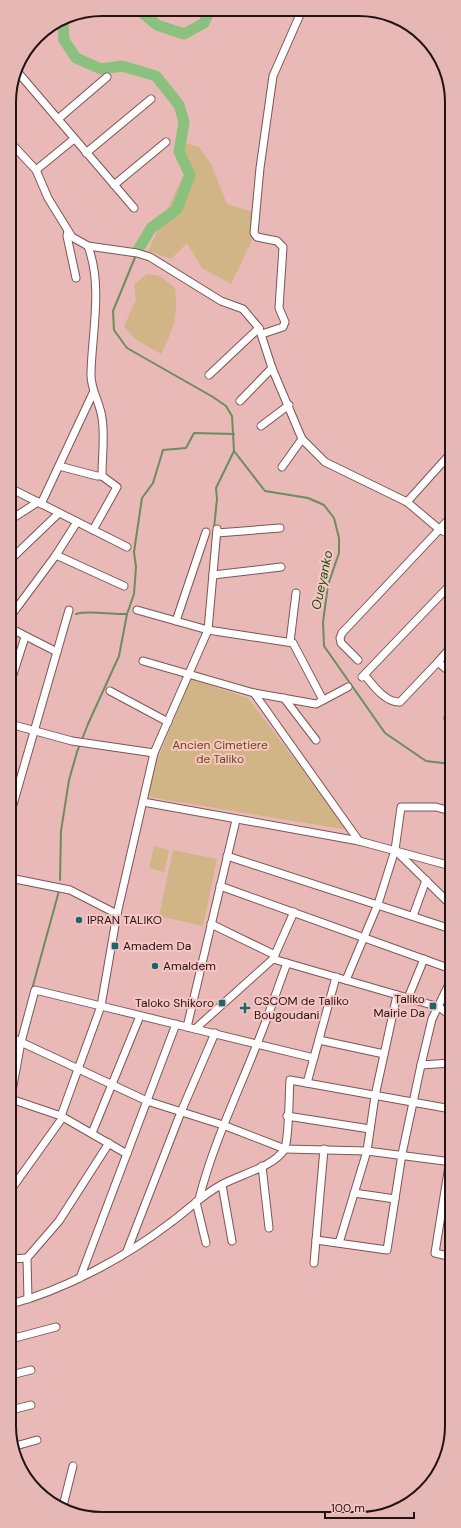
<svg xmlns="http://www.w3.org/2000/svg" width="461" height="1528" viewBox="0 0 461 1528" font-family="'DM Sans',sans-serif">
  <rect width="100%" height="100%" fill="#e8b9b7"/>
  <g fill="#d1b587">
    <path d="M 182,142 L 199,147 L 211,164 L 227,204 L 253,212 L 252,240 L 231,284 L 202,268 L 187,243 L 171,259 L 148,251 L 183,176 Z"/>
    <path d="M 147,274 L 160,276 L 175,288 C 178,317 174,328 161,354 L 135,339 L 124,326 L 136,300 L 134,285 Z"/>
    <path d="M 191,679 L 248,698 L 348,830 L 149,797 L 153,770 Z"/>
    <path d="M 154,846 L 169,850 L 164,872 L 149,868 Z"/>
    <path d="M 173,850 L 217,859 L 203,926 L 159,916 Z"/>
  </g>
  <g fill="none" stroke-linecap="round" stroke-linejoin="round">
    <g stroke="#6b8d5f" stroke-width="2">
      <path d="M 136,255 L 113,311 L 114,330 L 127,348 L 213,397 L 226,406 L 232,416 L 234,451 L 265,491 L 308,498 L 324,505 L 334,518 L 339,538 L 339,553 L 328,585 L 323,622 L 324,646 L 385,733 L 426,761 L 451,764"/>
      <path d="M 214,528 L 217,499 L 216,488 L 234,451"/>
      <path d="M 76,614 C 90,610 111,615 127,614"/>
      <path d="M 60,880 L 61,831 L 69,780 L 77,752 L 88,724 L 119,656 L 127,614 L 134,594 L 136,567 L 134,552 L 142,498 L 153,483 L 163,450 L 186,448 L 194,433 L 234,434"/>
      <path d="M 32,989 L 59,891"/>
      <path d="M 10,1080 L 13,1065"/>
    </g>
    <g stroke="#8ac17f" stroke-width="11">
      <path d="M 138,9 L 157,25 L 184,34 L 204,23 L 210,10"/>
      <path d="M 63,18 L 64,40 L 76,58 L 101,69 L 122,66 L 156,76 L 179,105 L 184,122 L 179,152 L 190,175 L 177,209 L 151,228 L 138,250"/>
    </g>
    <g stroke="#7e5554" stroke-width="9">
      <g id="minor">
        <path d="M 16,70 L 134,208"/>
        <path d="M 58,119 L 107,77"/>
        <path d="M 9,141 L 36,170 L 48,198 L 72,237 L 88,246 L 137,253 L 150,257 L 221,301 L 243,309 L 259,328 L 272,368 L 302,439 L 325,462 L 407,502 L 439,529 L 451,535"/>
        <path d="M 86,153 L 151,99"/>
        <path d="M 36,170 L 74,139"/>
        <path d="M 114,185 L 166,142"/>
        <path d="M 68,231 L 67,236 L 76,278"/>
        <path d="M 88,246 C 103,287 92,331 91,373 C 90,389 100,402 102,418 C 105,436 102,457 102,476 L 117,487 L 93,530"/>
        <path d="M 262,334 L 283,327 L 285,322 L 279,308 L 283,247 L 277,241 L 257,237 L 254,233 L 260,168 L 273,76 L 302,10"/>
        <path d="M 209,375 L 259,328"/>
        <path d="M 240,401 L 272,368"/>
        <path d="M 261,426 L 289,405"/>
        <path d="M 59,466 L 97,476 L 102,476"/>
        <path d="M 282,467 L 302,439"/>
        <path d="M 10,488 L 127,547"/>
        <path d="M 407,502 L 451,453"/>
        <path d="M 41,504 L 93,393"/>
        <path d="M 10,520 L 38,502"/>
        <path d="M 217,529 L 208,630 L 154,753 L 117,914 L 101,1006 L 195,1029 L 273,959 L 439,1007 L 451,1016"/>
        <path d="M 217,533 L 280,528"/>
        <path d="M 56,555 L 124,586"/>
        <path d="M 10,560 L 59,513"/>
        <path d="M 213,575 L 281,567"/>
        <path d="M 137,610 L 208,630 L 293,643 L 323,700"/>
        <path d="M 10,617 L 56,555 L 77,522"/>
        <path d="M 176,621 L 206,532"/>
        <path d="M 10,628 L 57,652"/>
        <path d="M 290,642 L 296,593"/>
        <path d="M 358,660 L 341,643 L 340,638 L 342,633 L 451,517"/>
        <path d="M 143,661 L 254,693 L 316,704 L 348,687"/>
        <path d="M 438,662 L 451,647"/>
        <path d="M 362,677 L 451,584"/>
        <path d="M 367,678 C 375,688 387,703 400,702 L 438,662 L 451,673"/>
        <path d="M 10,684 L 25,637"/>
        <path d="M 110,691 L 168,722"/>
        <path d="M 254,693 L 359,841"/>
        <path d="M 284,698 L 316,740"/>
        <path d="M 451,708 L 448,718 L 451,720"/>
        <path d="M 10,724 L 72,741 L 154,753"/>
        <path d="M 143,802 L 359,841 L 451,866"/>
        <path d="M 10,815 L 69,610"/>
        <path d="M 396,851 L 451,905"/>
        <path d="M 227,856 L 451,929"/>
        <path d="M 10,878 L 70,890 L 117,914"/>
        <path d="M 220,886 L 451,969"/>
        <path d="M 413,916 L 426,880"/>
        <path d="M 211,924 L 275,955"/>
        <path d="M 273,959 L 294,912"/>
        <path d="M 346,980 L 378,904 L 395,850 L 401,807 L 436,807 L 450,811 L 451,809"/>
        <path d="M 408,998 L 424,959"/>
        <path d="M 187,1027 L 236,820"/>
        <path d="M 195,1029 L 314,1058"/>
        <path d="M 10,1037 L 147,1101 L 223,1125 L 285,1149 L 367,1151 L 452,1162"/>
        <path d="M 319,1040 L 384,1054"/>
        <path d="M 421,1065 L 451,1063"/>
        <path d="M 307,1083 L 336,977"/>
        <path d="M 11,1099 L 61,1116 L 127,1154"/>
        <path d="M 10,1102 L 21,1042 L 35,990 L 101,1006 L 61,1116"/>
        <path d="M 287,1116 L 370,1129"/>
        <path d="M 92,1133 L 140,1016"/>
        <path d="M 451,1153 L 435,1253 L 452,1257"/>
        <path d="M 262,1166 L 269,1228"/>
        <path d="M 222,1185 L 232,1241"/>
        <path d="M 10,1191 L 63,1117"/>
        <path d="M 354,1193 L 395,1199"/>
        <path d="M 199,1199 C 213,1144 237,1095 257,1044 C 268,1017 277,990 287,963"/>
        <path d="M 196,1202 L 206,1243"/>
        <path d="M 316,1240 L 387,1250 L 402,1154 L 421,1065 L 432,1019 L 451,980"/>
        <path d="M 339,1243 L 367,1151 L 375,1096 L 397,995"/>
        <path d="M 127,1251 L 181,1112 L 215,1033"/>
        <path d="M 11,1259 L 27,1258"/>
        <path d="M 314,1263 L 324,1149"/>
        <path d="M 80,1278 L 176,1024"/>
        <path d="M 28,1299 L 27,1258 L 59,1221 L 109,1143"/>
        <path d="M 11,1304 C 64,1290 126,1257 170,1223 C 188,1210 202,1195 221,1185 C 239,1175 273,1167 284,1150 C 289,1143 289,1092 290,1080 L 451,1109"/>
        <path d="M 11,1339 L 56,1327"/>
        <path d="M 11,1375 L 31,1370"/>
        <path d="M 11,1410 L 31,1405"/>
        <path d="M 12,1447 L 37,1440"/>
        <path d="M 63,1506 L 73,1466"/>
      </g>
    </g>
    <use href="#minor" stroke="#fff" stroke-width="7"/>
  </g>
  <g fill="#18666a" stroke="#f6c6c4" stroke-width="1.5">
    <circle cx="79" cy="920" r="4"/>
    <rect x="111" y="942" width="8" height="8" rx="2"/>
    <circle cx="155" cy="966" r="4"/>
    <rect x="218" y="999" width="8" height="8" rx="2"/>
    <rect x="429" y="1002" width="8" height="8" rx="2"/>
    <path d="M243 1002h4v4h4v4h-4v4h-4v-4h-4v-4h4z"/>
  </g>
  <g text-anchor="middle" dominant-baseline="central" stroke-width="4" stroke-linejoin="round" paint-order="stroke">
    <g font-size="12" fill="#6a4d11" stroke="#f6c6c4">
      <text x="220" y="745">Ancien Cimetiere<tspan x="220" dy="14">de Taliko</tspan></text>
    </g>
    <g font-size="12" fill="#241313" stroke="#f6c6c4" text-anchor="start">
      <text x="87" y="920">IPRAN TALIKO</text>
      <text x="123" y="946">Amadem Da</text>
      <text x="163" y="966">Amaldem</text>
      <text x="425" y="999" text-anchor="end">Taliko<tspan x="425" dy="14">Mairie Da</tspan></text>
      <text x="254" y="1001">CSCOM de Taliko<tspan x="254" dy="14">Bougoudani</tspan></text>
      <text x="214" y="1003" text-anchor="end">Taloko Shikoro</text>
    </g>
    <g font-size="13" font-style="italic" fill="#1a4f0e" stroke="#f6c6c4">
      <text transform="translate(322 580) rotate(-78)">Oueyanko</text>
    </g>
  </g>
  <path d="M0 0H461V1528H0ZM102 16H359A86 86 0 0 1 445 102V1426A86 86 0 0 1 359 1512H102A86 86 0 0 1 16 1426V102A86 86 0 0 1 102 16Z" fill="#e5b8b6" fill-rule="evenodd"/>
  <path fill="none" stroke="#241313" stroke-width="2" d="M102 16H359A86 86 0 0 1 445 102V1426A86 86 0 0 1 359 1512H102A86 86 0 0 1 16 1426V102A86 86 0 0 1 102 16Z"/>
  <path d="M325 1512v6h89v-6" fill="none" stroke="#241313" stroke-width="2"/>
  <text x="331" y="1512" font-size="12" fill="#241313" stroke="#f6c6c4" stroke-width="3" paint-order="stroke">100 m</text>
</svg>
